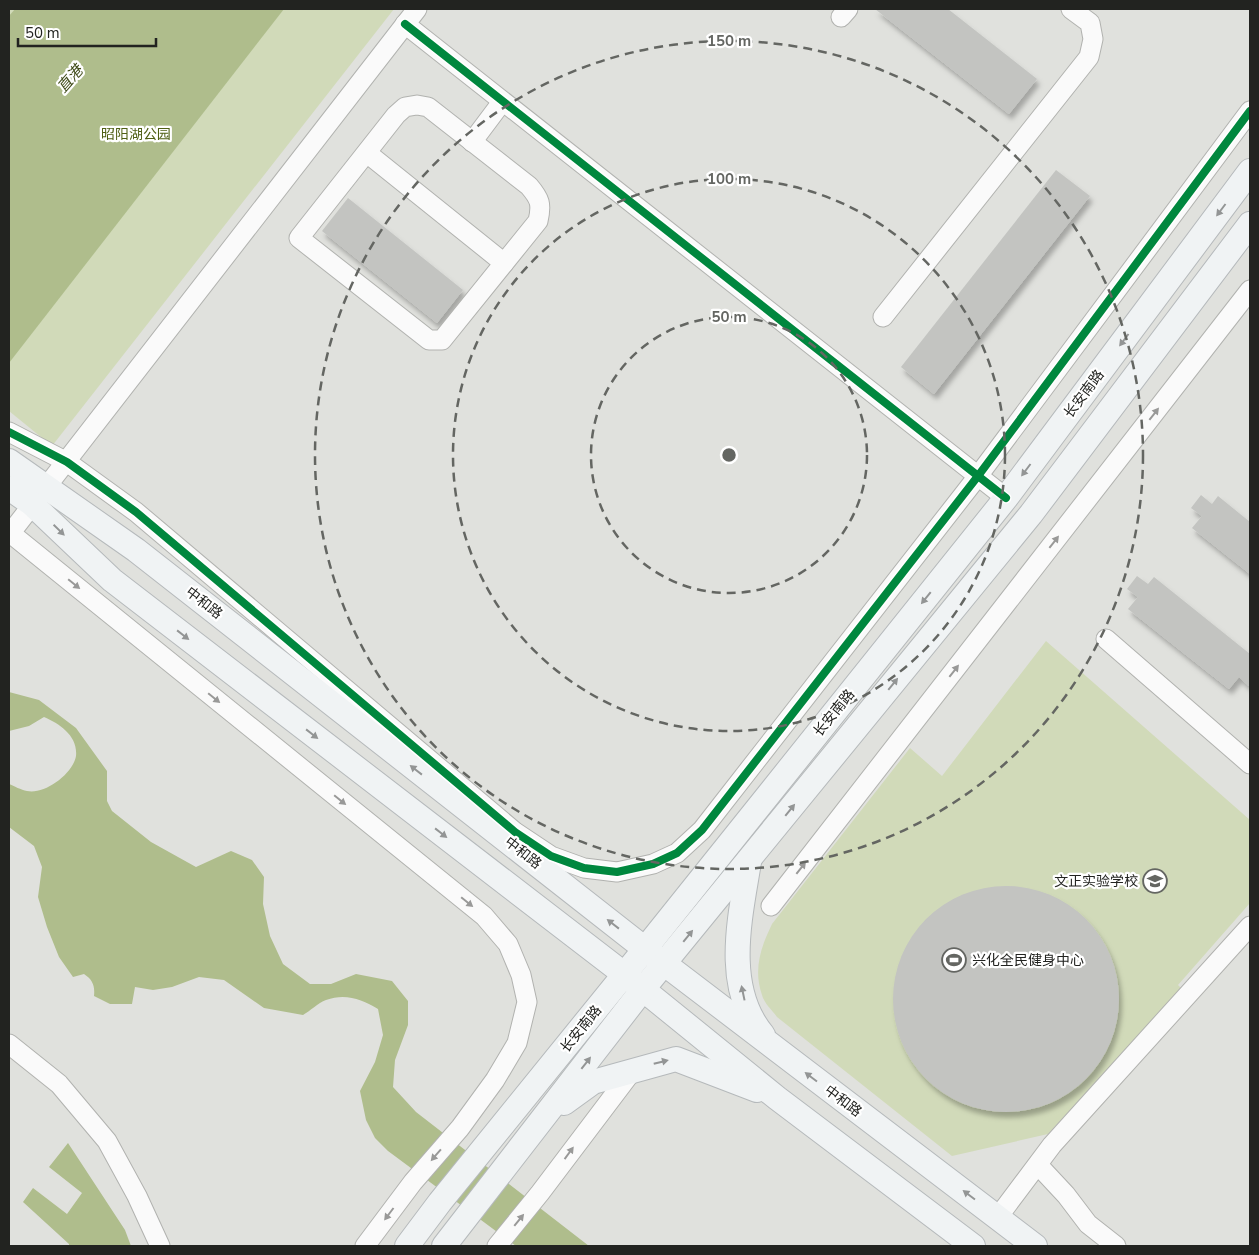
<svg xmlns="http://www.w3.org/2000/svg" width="1259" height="1255" viewBox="0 0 1259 1255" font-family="'Nunito Sans','Noto Sans SC',sans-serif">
  <defs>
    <filter id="shadow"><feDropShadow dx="3" dy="5.5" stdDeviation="2.5" flood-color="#0004"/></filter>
  </defs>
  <rect width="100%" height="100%" fill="#e0e1dd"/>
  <g fill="#d1dab9">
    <path d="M 9,9 L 394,9 L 52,446 L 9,411 Z"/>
    <path d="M 1046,641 L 1250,820 L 1250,903 L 1178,985 L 1182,989 L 1048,1134 L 952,1156 L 777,1017 C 772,1010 764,1003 762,995 C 753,969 761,947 772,924 L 910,748 L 942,776 Z"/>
  </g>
  <g fill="#afbd8c">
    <path d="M 15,9 L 284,9 L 9,363 L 9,16 Z"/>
    <path d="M 9,692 L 39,700 L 76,728 L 107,771 L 107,801 L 112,811 L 151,842 L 196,867 L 231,851 L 252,860 L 264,877 L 263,904 L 270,936 L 283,964 L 310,984 L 331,984 L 356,974 L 392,981 L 408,1001 L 408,1025 L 395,1060 L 393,1087 L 416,1112 L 589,1246 L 516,1246 L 388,1151 L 375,1138 L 366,1120 L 360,1091 L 375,1062 L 383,1035 L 378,1009 C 362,999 345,993 326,1000 C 318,1003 310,1011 303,1015 L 264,1008 L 224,980 L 199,977 L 172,987 L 153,990 L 135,987 L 132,1004 L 110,1004 L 94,996 C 95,986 93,980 84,974 L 73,977 L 59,957 L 47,927 L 38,897 L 42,867 L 34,846 L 9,827 L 9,784 C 14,786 21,790 27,791 C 44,795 73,774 76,756 C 78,736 60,724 44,717 L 29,726 L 9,731 Z"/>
    <path d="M 68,1143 L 125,1230 L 131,1246 L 69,1246 L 69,1244 L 23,1202 L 33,1188 L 67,1214 L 82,1193 L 49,1167 Z"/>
  </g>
  <g fill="#c3c4c1" filter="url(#shadow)">
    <path d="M 875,9 L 948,9 L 1037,79 L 1009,114 Z"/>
    <path d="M 1056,170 L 1090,196 L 934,394 L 901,367 Z"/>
    <path d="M 348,198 L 463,290 L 437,323 L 322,231 Z"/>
    <path d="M 1201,495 L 1212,504 L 1218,496 L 1250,522 L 1250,574 L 1192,528 L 1202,516 L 1191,508 Z"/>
    <path d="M 1137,576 L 1148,584 L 1154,577 L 1250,654 L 1250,687 L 1239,677 L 1229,689 L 1128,609 L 1138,597 L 1127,589 Z"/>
    <circle cx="1006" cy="999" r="113"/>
  </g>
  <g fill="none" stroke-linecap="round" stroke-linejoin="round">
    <g stroke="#b1b2af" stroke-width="21">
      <g id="minor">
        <path d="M 841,17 L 848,9"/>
        <path d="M 405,24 L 1006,498"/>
        <path d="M 417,105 L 428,107 L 529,186 C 540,199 542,204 538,221 L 442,340 L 429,340 L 299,238 L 396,115 L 405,107 Z"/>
        <path d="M 472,142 L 502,102"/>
        <path d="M 367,153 L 504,263"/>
        <path d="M 883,317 L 1089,57 L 1093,39 L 1090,23 L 1071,9"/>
        <path d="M 9,432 L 67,462 L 136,512 L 515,832 L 551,856 L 584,868 L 617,872 L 653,864 L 677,853 L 702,830 L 978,476 L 1250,111"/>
        <path d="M 9,532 L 484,916 L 508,944 L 521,975 L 527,1002 L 517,1043 L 495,1080 L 460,1128 L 413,1182 L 365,1246"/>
        <path d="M 9,535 L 417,9"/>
        <path d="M 1106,639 L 1250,764"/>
        <path d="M 771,906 L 1250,290"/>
        <path d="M 9,1044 L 59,1084 L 107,1141 L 137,1196 L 160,1246"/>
        <path d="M 1038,1165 L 1066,1195 L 1088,1224 L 1116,1246"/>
        <path d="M 998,1217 L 1052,1145 L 1250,926"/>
        <path d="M 497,1246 L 540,1193 L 633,1070"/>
      </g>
    </g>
    <g stroke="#b5b9bb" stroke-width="26">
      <g id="major">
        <path d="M 9,461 L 136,550 L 645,949 L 1035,1246"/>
        <path d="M 9,488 L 32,504 L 112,580 L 624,974 L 777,1098 L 973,1246"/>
        <path d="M 749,862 C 740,918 723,987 763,1035"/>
        <path d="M 564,1103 L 593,1082 L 676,1059 L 757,1090"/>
        <path d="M 407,1246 L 440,1202 L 645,949 L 1006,498 L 1250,171"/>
        <path d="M 444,1246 L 643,989 L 1031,514 L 1250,224"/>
      </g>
    </g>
    <use href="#minor" stroke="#fafafa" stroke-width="19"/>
    <use href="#major" stroke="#f0f3f4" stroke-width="24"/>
    <g stroke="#fff" stroke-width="11">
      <g id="cycleway">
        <path d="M 405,24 L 1006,498"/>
        <path d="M 9,432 L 67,462 L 136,512 L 515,832 L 551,856 L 584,868 L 617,872 L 653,864 L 677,853 L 702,830 L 978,476 L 1250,111"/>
      </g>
    </g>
    <use href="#cycleway" stroke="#00873e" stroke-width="8"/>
  </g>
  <defs><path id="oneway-solid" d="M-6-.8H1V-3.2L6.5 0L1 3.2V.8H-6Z" transform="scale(1.25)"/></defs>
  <g fill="#939595">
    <use href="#oneway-solid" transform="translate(1221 210) rotate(127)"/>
    <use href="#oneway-solid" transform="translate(1124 340) rotate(127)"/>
    <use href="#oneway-solid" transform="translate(1026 470) rotate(127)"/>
    <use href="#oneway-solid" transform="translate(59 530) rotate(44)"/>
    <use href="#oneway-solid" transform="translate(926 598) rotate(129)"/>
    <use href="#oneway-solid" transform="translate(183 635) rotate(38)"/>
    <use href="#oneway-solid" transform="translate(893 684) rotate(-51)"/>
    <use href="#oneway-solid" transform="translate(312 734) rotate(38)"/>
    <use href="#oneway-solid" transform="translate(416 770) rotate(-142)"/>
    <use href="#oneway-solid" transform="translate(790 810) rotate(-51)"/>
    <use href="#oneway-solid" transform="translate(441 833) rotate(38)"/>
    <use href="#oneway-solid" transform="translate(613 924) rotate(-142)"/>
    <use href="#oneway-solid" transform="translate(688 936) rotate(-51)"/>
    <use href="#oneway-solid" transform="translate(743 993) rotate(-102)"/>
    <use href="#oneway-solid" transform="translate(661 1062) rotate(-14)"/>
    <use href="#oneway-solid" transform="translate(586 1063) rotate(-52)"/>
    <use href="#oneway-solid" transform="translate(811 1077) rotate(-143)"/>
    <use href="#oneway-solid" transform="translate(969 1195) rotate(-143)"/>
  </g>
  <g fill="#999998">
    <use href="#oneway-solid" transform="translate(1154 414) rotate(-52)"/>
    <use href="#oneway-solid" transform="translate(1054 542) rotate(-52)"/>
    <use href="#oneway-solid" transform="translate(74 584) rotate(39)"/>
    <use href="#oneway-solid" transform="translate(954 671) rotate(-52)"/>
    <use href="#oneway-solid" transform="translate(214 698) rotate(39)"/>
    <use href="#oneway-solid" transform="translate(340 800) rotate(39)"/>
    <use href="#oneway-solid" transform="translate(801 868) rotate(-52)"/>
    <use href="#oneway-solid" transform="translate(467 902) rotate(39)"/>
    <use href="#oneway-solid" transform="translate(569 1153) rotate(-54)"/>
    <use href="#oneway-solid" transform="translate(436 1155) rotate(131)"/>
    <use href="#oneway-solid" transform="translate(389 1214) rotate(127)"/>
    <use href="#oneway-solid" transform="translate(519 1220) rotate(-51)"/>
  </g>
  <g fill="none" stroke="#646662" stroke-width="2.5" stroke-dasharray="9 6">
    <circle cx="729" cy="455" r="138"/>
    <circle cx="729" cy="455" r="276"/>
    <circle cx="729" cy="455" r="414"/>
  </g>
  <defs>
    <g id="school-ring" transform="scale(1.25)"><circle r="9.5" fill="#fff" stroke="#646662" stroke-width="1.5"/><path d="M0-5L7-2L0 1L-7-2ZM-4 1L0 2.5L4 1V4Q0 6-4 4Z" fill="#646662"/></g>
    <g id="stadium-ring" transform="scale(1.25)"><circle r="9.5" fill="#fff" stroke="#646662" stroke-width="1.5"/><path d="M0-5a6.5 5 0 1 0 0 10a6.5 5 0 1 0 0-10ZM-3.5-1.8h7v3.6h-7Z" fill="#646662"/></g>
  </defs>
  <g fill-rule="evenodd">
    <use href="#school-ring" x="1155" y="881"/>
    <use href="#stadium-ring" x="954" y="960"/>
  </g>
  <g text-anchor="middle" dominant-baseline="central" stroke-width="4.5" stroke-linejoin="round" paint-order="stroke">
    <g font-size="14" fill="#4f5f14" stroke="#fff">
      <text x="136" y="134">昭阳湖公园</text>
    </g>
    <g font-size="14" fill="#222320" stroke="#fff">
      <text transform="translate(1084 394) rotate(-53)">长安南路</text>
      <text transform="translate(204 603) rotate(38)">中和路</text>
      <text transform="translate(834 713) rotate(-51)">长安南路</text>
      <text transform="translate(523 853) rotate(38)">中和路</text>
      <text transform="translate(581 1029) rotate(-51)">长安南路</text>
      <text transform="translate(843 1101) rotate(37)">中和路</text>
    </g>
    <g font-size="14" fill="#222320" stroke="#fff" text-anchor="end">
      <text x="1138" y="881">文正实验学校</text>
      <text x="972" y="960" text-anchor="start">兴化全民健身中心</text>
    </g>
    <g font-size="15" font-style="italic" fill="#404c1a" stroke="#fff">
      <text transform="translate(70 79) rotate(-49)">直港</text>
    </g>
  </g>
  <circle cx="729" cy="455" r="8" fill="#646662" stroke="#fff" stroke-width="2.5"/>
  <g font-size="15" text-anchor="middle" font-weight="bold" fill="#646662" stroke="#fff" stroke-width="4.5" stroke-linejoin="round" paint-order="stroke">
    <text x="729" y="46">150 m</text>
    <text x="729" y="184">100 m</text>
    <text x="729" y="322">50 m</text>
  </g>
  <rect width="1259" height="1255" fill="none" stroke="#222320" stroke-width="20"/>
  <path d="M18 38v8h138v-8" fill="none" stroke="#222320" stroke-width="2.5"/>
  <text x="25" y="38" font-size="15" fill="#222320" stroke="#ffffff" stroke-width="4" paint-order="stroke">50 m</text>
</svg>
